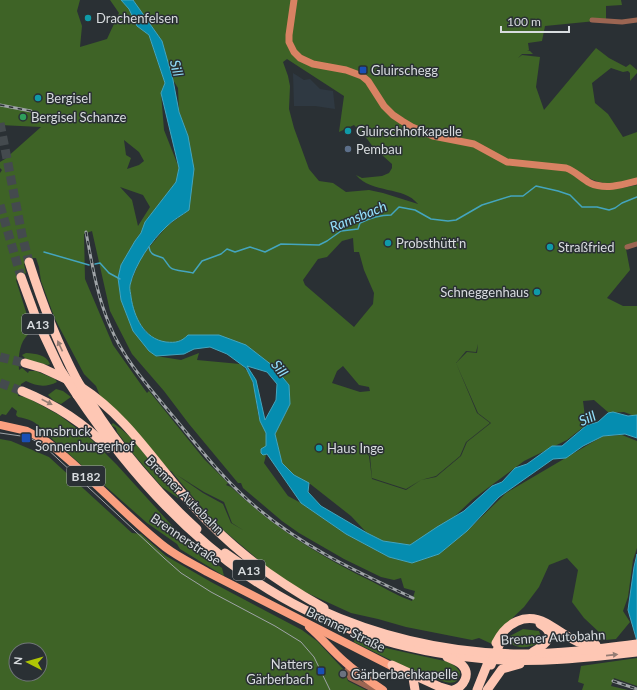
<svg xmlns="http://www.w3.org/2000/svg" width="637" height="690" viewBox="0 0 637 690" font-family="Lato,sans-serif">
  <rect width="100%" height="100%" fill="#2a3034"/>
  <path fill="#2f3942" d="M 293,73 L 304,80 L 310,79 L 320,89 L 333,91 L 335,109 L 315,106 L 294,106 Z"/>
  <g fill="#3e6326" fill-rule="evenodd">
    <path d="M 0,0 L 80,0 L 77,11 L 82,26 L 80,47 L 107,39 L 119,13 L 110,0 L 121,0 L 129,9 L 137,26 L 149,35 L 165,83 L 161,93 L 164,130 L 179,168 L 176,182 L 145,222 L 141,233 L 135,241 L 121,265 L 118,278 L 121,300 L 133,331 L 149,351 L 156,356 L 181,360 L 199,353 L 197,360 L 240,364 C 258,377 254,402 260,421 C 262,426 266,430 266,435 C 267,445 267,454 264,463 L 288,496 L 301,503 L 346,534 L 389,557 L 412,563 L 439,554 L 467,531 L 506,493 L 603,436 L 622,435 L 637,441 L 637,548 L 633,560 L 628,597 L 623,611 L 630,622 L 616,639 L 595,641 L 600,633 L 584,618 L 572,602 L 578,570 L 567,558 L 549,565 L 539,587 L 524,607 L 505,625 L 492,644 L 479,638 L 472,640 L 406,627 L 378,619 L 351,613 L 303,591 L 275,574 L 215,523 L 171,471 L 203,493 L 223,504 L 231,523 L 243,530 L 232,523 L 224,502 L 204,492 L 169,470 L 141,437 L 100,396 L 96,386 L 84,374 L 55,319 L 41,281 L 39,267 L 36,258 L 33,258 L 24,264 L 26,273 L 16,280 L 32,331 C 19,340 18,356 19,370 L 22,368 L 28,373 L 29,371 L 36,371 L 55,379 L 57,382 C 45,388 37,386 26,381 L 21,384 L 18,396 L 26,397 L 59,415 L 91,439 L 117,465 L 176,530 L 205,556 L 222,568 L 224,576 L 180,549 L 177,544 L 147,523 L 43,431 C 36,421 29,419 18,417 L 16,415 L 17,411 L 12,407 L 6,415 L 2,414 L 0,416 L 0,173 L 2,170 L 0,168 L 0,162 L 5,159 L 41,127 L 0,125 ZM 124,140 L 139,152 L 144,161 L 139,165 L 127,169 L 131,158 L 126,155 ZM 120,187 L 143,195 L 150,207 L 138,226 L 132,200 ZM 92,231 L 110,311 L 132,354 L 164,391 L 189,424 L 238,483 L 241,483 L 243,488 L 282,521 L 299,533 L 344,559 L 381,577 L 394,580 L 401,578 L 404,588 L 415,591 L 412,601 C 398,596 386,589 373,582 C 321,557 273,527 231,487 L 226,485 L 228,483 L 204,459 L 149,391 L 147,393 L 113,345 L 85,279 L 84,234 Z"/>
    <path d="M 133,0 L 621,0 L 622,5 L 606,6 L 606,20 L 545,26 L 542,41 L 528,43 L 529,50 L 527,50 L 530,51 L 533,54 L 522,54 L 518,58 L 522,55 L 540,57 L 536,87 L 544,110 L 596,48 L 609,58 L 626,67 L 630,64 L 637,70 L 637,73 L 630,81 L 630,73 L 628,71 L 623,72 L 611,68 L 592,83 L 595,103 L 608,114 L 623,137 L 637,132 L 637,179 C 618,183 607,187 589,178 L 583,181 L 622,188 L 637,185 L 637,243 L 626,249 L 630,270 L 607,298 L 623,306 L 637,306 L 637,417 L 624,412 L 609,413 L 594,400 L 583,401 L 586,425 L 567,440 L 524,461 L 473,499 L 455,516 L 410,545 L 383,541 L 367,533 L 351,516 L 309,483 L 294,475 L 282,463 L 275,434 L 290,404 L 289,385 L 273,366 L 246,345 L 183,340 L 175,343 L 160,341 L 150,336 L 140,324 L 133,310 L 129,287 L 141,257 L 167,226 L 189,210 L 188,136 L 179,112 L 178,88 L 173,80 L 162,41 ZM 287,59 L 344,96 L 339,132 L 354,125 L 368,140 L 373,147 L 392,164 L 392,168 L 389,173 L 382,176 L 362,178 L 356,175 C 372,194 404,186 418,204 L 383,193 L 369,190 L 346,192 L 333,183 L 319,181 L 309,169 L 294,128 L 289,109 L 290,86 L 288,76 L 283,62 ZM 353,238 L 354,252 L 359,252 L 364,270 L 374,293 L 373,304 L 354,327 L 305,285 L 303,280 L 318,259 L 327,257 L 342,241 ZM 478,344 L 477,353 L 467,352 L 456,363 L 478,413 L 491,423 L 467,442 L 461,456 L 436,477 L 421,480 L 406,490 L 372,479 L 369,456 L 359,445 L 370,456 L 372,478 L 406,489 L 421,480 L 436,476 L 460,456 L 466,442 L 490,423 L 477,413 L 456,363 L 466,351 L 476,352 ZM 343,366 L 359,385 L 369,387 L 370,391 L 360,392 L 332,383 L 337,371 Z"/>
    <path d="M 26,353 C 36,354 46,354 50,364 L 48,365 L 27,360 L 22,355 Z"/>
    <path d="M 56,389 L 63,391 L 71,397 L 61,404 L 54,401 L 48,395 Z"/>
    <path d="M 113,423 C 135,437 150,461 164,482 L 166,483 L 179,498 L 178,498 L 162,487 L 135,456 L 117,432 L 116,428 L 111,425 Z"/>
    <path d="M 0,439 L 11,441 L 49,457 L 132,533 L 141,534 L 166,556 L 211,582 L 302,630 L 317,641 L 344,670 L 348,681 L 366,690 L 0,690 ZM 16,650 L 40,650 L 40,674 L 16,674 Z"/>
    <path d="M 523,629 L 539,631 L 543,642 C 530,647 520,651 507,641 L 510,636 Z"/>
    <path d="M 355,638 L 381,647 L 449,662 L 456,667 L 460,672 C 459,690 441,681 430,676 C 426,674 421,674 417,673 L 354,642 Z"/>
    <path d="M 637,658 L 637,686 L 614,678 L 611,686 L 628,690 L 582,690 L 584,684 L 578,682 L 581,666 Z"/>
  </g>
  <g fill="#058db0" stroke="#44a5be" fill-rule="evenodd">
    <path d="M 121,0 L 133,0 L 162,41 L 173,80 L 179,112 L 188,136 L 194,169 L 189,210 C 182,215 173,220 167,226 C 151,241 135,264 130,285 C 129,289 131,294 131,297 C 134,317 144,339 166,342 C 176,343 181,342 188,335 L 219,335 L 246,345 L 273,366 L 289,385 L 290,404 L 275,434 L 282,463 L 294,475 L 309,483 L 308,492 L 321,506 L 367,533 L 383,541 L 410,545 L 437,527 L 464,511 L 492,486 L 502,482 L 515,468 L 527,464 L 552,446 L 562,446 L 587,425 L 598,422 L 608,413 L 613,412 L 628,416 L 637,415 L 637,438 L 625,434 L 603,436 L 583,446 L 566,458 L 553,459 L 499,497 L 467,531 L 439,554 L 412,563 L 389,557 L 346,534 L 301,503 L 267,454 L 263,455 L 261,453 L 261,449 L 266,446 L 266,433 L 260,421 L 253,382 L 246,368 L 227,354 L 210,347 L 194,349 L 184,354 L 156,356 L 149,351 L 133,331 L 121,300 L 118,278 L 121,265 L 135,241 L 141,233 L 145,222 L 176,182 L 179,168 L 161,93 L 165,83 L 149,35 L 137,26 L 129,9 ZM 247,366 L 267,372 L 277,384 L 276,400 L 265,420 L 256,380 Z"/>
    <path d="M 637,554 L 637,641 L 628,610 L 634,567 Z"/>
  </g>
  <g fill="none" stroke-linecap="round" stroke-linejoin="round">
    <g stroke="#44a5be" stroke-width="1.5">
      <path d="M 149,247 C 150,256 157,255 163,258 C 166,261 168,266 171,268 C 174,271 187,271 193,273 L 202,261 L 221,254 L 227,249 L 235,252 L 250,247 L 265,252 L 281,244 L 319,245 L 327,241 L 341,231 L 358,229 L 360,223 C 370,218 380,215 391,215 L 399,207 L 415,210 L 431,219 L 448,221 L 456,220 L 482,205 L 511,196 L 523,196 L 536,186 L 558,191 L 570,195 L 582,207 L 597,207 L 609,210 L 615,208 L 622,203 L 637,197"/>
      <path d="M 44,252 L 89,265"/>
      <path d="M 95,264 L 100,263 L 109,273 L 120,279"/>
    </g>
    <g stroke="#444a4e" stroke-width="9" stroke-dasharray="9 4.5" stroke-linecap="butt">
      <path d="M 0,123 L 22,235 L 29,262"/>
      <path d="M 0,205 L 21,277"/>
      <path d="M 0,357 L 25,363"/>
      <path d="M 0,383 L 22,391"/>
    </g>
    <g stroke="#9b6552" stroke-width="5">
      <path d="M 592,20 L 622,22 L 637,20"/>
      <path d="M 627,247 L 637,244"/>
      <path d="M 350,666 L 347,670 L 350,678 L 374,690"/>
    </g>
    <path stroke="#d88263" stroke-width="7" d="M 294,0 L 289,35 L 289,42 L 294,52 L 300,58 L 313,64 L 346,70 L 362,76 L 368,81 L 384,106 L 393,115 L 402,121 L 412,127 L 433,136 L 474,144 L 507,162 L 566,168 C 575,171 581,178 590,183 C 605,190 622,185 637,181"/>
    <g stroke="#faa080" stroke-width="8">
      <path d="M 0,425 L 27,431 L 46,441 C 88,473 123,514 165,547 C 178,557 193,564 207,572 L 397,669"/>
      <path d="M 309,627 C 322,638 332,651 345,662 C 357,673 370,681 383,690"/>
    </g>
    <g stroke="#fec7b4" stroke-width="9">
      <path d="M 29,262 C 42,303 57,342 77,380"/>
      <path d="M 21,277 L 36,318 L 60,369"/>
      <path d="M 25,363 L 42,368 L 70,381"/>
      <path d="M 81,387 C 122,413 150,455 181,492 C 224,543 266,575 324,608"/>
      <path d="M 22,391 C 54,404 84,423 108,448"/>
      <path d="M 77,395 C 177,544 301,644 486,659 C 536,663 587,658 637,652"/>
      <path d="M 90,401 C 118,447 157,493 197,529"/>
      <path d="M 225,553 L 251,571"/>
      <path d="M 316,608 C 379,637 449,653 519,654 C 558,654 598,649 637,644"/>
      <path d="M 496,643 C 506,623 525,612 546,623 C 557,629 567,637 578,642 C 584,644 590,645 596,645"/>
      <path d="M 533,652 C 545,645 559,634 540,624"/>
      <path d="M 447,657 C 452,659 458,661 462,665 C 471,674 464,687 453,690"/>
      <path d="M 392,665 L 440,687 L 450,690"/>
      <path d="M 413,678 L 415,690"/>
      <path d="M 477,690 L 487,665"/>
      <path d="M 487,690 L 502,669 L 520,664"/>
    </g>
    <path stroke="#9fa4a7" stroke-width="1" d="M 0,433 L 28,437 L 43,445 L 164,558 L 181,573 L 211,592 L 275,626 L 301,642 L 314,657 L 330,690"/>
    <g stroke="#9fa4a7" stroke-width="3">
      <g id="rail">
        <path d="M 0,105 L 31,111"/>
        <path d="M 86,232 C 92,264 97,296 110,326 C 124,360 149,387 172,415 C 197,445 220,475 249,501 C 297,544 355,571 413,598"/>
        <path d="M 613,681 L 637,689"/>
      </g>
    </g>
    <use href="#rail" stroke="#2a3034" stroke-width="1.5" stroke-dasharray="4.5" stroke-linecap="butt"/>
    <g stroke="#fec7b4" stroke-width="9">
      <path d="M 60,369 L 77,395"/>
      <path d="M 77,380 L 90,401"/>
      <path d="M 491,665 L 500,643"/>
    </g>
  </g>
  <defs><path id="oneway-solid" d="M-6-.8H1V-3.2L6.5 0L1 3.2V.8H-6Z"/></defs>
  <g fill="#947c74">
    <use href="#oneway-solid" transform="translate(60 346) rotate(-115)"/>
    <use href="#oneway-solid" transform="translate(47 402) rotate(27)"/>
    <use href="#oneway-solid" transform="translate(612 655) rotate(-6)"/>
  </g>
  <g fill="#0f9aa8" stroke="#2a3034" stroke-width="1.5">
    <circle cx="88" cy="18" r="4"/>
    <circle cx="38" cy="98" r="4"/>
    <circle cx="348" cy="131" r="4"/>
    <circle cx="388" cy="243" r="4"/>
    <circle cx="550" cy="247" r="4"/>
    <circle cx="537" cy="292" r="4"/>
    <circle cx="319" cy="448" r="4"/>
  </g>
  <g fill="#1a4fb4" stroke="#2a3034" stroke-width="1.5">
    <rect x="359" y="66" width="8" height="8" rx="2"/>
    <rect x="21" y="433" width="10" height="10" rx="2"/>
    <rect x="317" y="667" width="8" height="8" rx="2"/>
  </g>
  <circle fill="#2e9e5b" stroke="#2a3034" stroke-width="1.5" cx="23" cy="117" r="4"/>
  <circle fill="#5c6f8a" stroke="#2a3034" stroke-width="1.5" cx="348" cy="149" r="4"/>
  <circle fill="#6b7280" stroke="#2a3034" stroke-width="1.5" cx="343" cy="674" r="4"/>
  <g text-anchor="middle" dominant-baseline="central" stroke-width="3" stroke-linejoin="round" paint-order="stroke">
    <g fill="#2a3034" stroke="#a4a8ac" stroke-width="1">
      <rect x="22" y="314" width="32" height="20" rx="3"/>
      <rect x="67" y="466" width="38" height="20" rx="3"/>
      <rect x="233" y="560" width="32" height="20" rx="3"/>
    </g>
    <g font-size="12" font-weight="bold" fill="#d8dcdf">
      <text x="38" y="324">A13</text>
      <text x="86" y="476">B182</text>
      <text x="249" y="570">A13</text>
    </g>
    <g font-size="13" fill="#d8dcdf" stroke="#2a3034" text-anchor="start">
      <text x="96" y="18">Drachenfelsen</text>
      <text x="371" y="70">Gluirschegg</text>
      <text x="46" y="98">Bergisel</text>
      <text x="31" y="117">Bergisel Schanze</text>
      <text x="356" y="131">Gluirschhofkapelle</text>
      <text x="356" y="149">Pembau</text>
      <text x="396" y="243">Probsthütt'n</text>
      <text x="558" y="247">Straßfried</text>
      <text x="529" y="292" text-anchor="end">Schneggenhaus</text>
      <text x="35" y="431">Innsbruck<tspan x="35" dy="15">Sonnenburgerhof</tspan></text>
      <text x="327" y="448">Haus Inge</text>
      <text x="313" y="664" text-anchor="end">Natters<tspan x="313" dy="15">Gärberbach</tspan></text>
      <text x="351" y="674">Gärberbachkapelle</text>
    </g>
    <g font-size="13" fill="#d8dcdf" stroke="#2a3034">
      <text transform="translate(185 495) rotate(45)">Brenner Autobahn</text>
      <text transform="translate(186 539) rotate(34)">Brennerstraße</text>
      <text transform="translate(346 629) rotate(26)">Brenner Straße</text>
      <text transform="translate(553 637) rotate(-3)">Brenner Autobahn</text>
    </g>
    <g font-size="14" font-style="italic" fill="#94e0fc" stroke="#2a3034">
      <text transform="translate(177 68) rotate(76)">Sill</text>
      <text transform="translate(358 216) rotate(-22)">Ramsbach</text>
      <text transform="translate(280 368) rotate(53)">Sill</text>
      <text transform="translate(587 418) rotate(-23)">Sill</text>
    </g>
  </g>
  <g transform="translate(28 662) rotate(276)"><circle r="19" fill="#2a3034" stroke="#707578"/>
  <path d="M0-3L7 15L0 10L-7 15Z" fill="#afc505"/>
  <text y="-6" font-size="11" font-weight="bold" text-anchor="middle" fill="#d8dcdf">N</text>
  </g>
  <path d="M501 26v6h68v-6" fill="none" stroke="#d8dcdf" stroke-width="2"/>
  <text x="507" y="26" font-size="12" fill="#d8dcdf" stroke="#2a3034" stroke-width="3" paint-order="stroke">100 m</text>
</svg>
